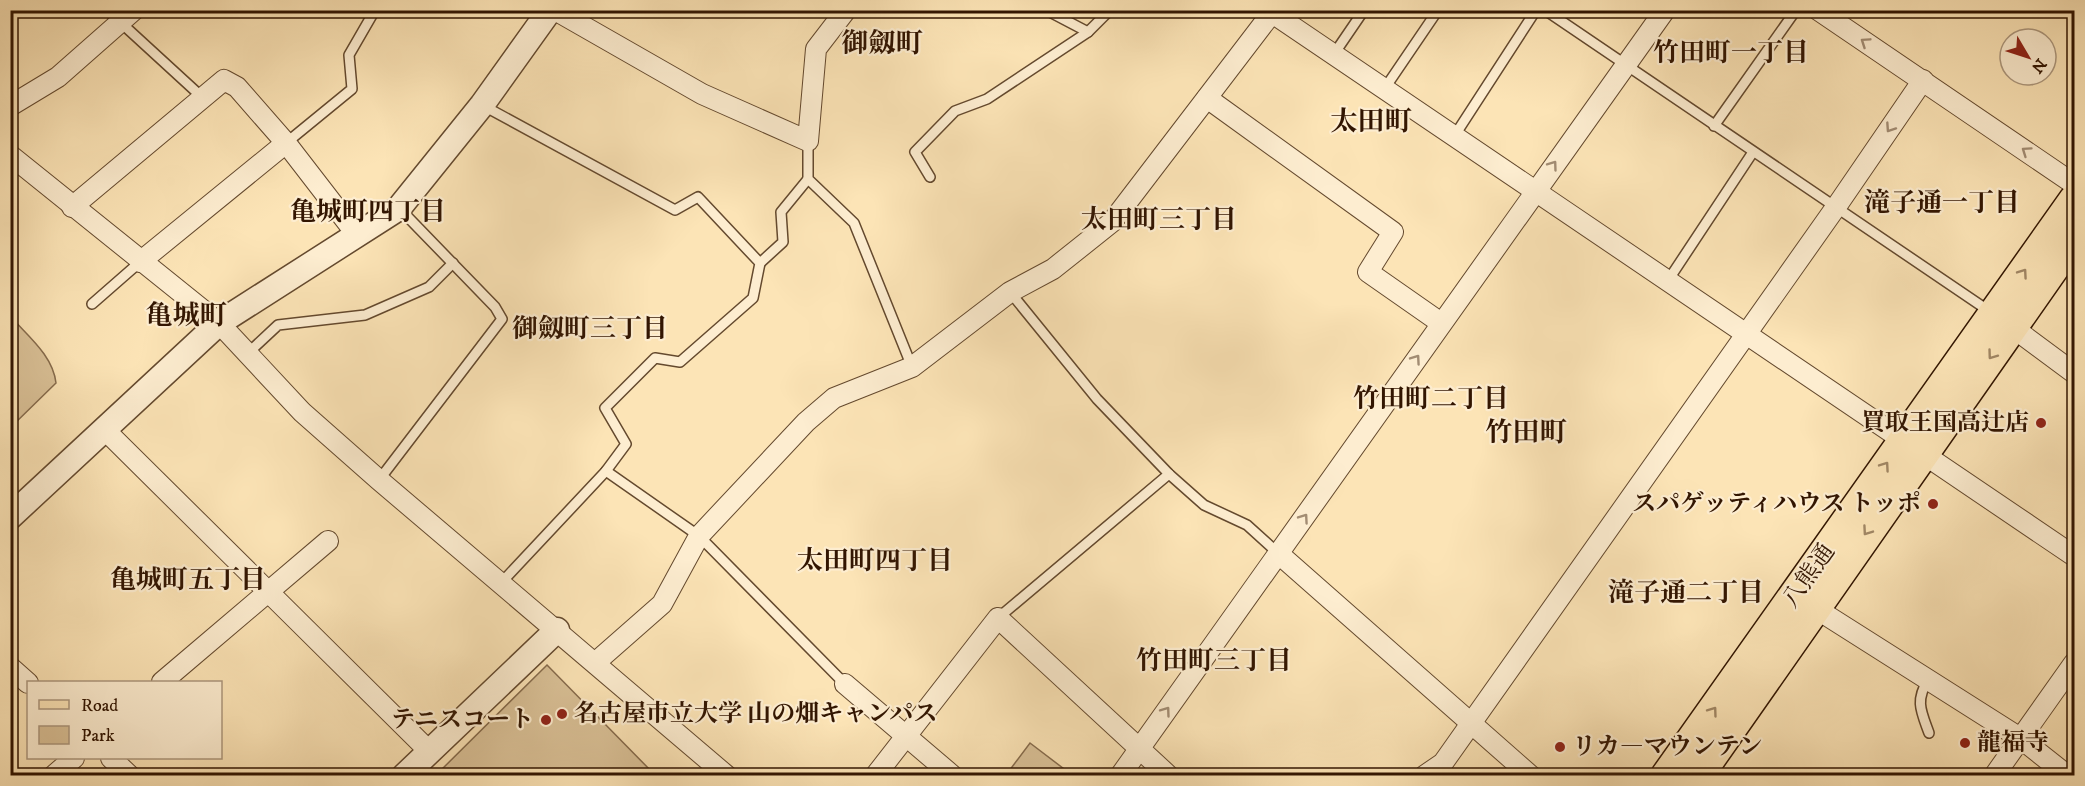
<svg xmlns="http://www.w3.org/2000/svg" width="2085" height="786" viewBox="0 0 2085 786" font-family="'IM FELL DW Pica','Noto Serif JP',serif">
  <rect width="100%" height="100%" fill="#fce4b6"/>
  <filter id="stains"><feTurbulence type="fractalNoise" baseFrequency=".00333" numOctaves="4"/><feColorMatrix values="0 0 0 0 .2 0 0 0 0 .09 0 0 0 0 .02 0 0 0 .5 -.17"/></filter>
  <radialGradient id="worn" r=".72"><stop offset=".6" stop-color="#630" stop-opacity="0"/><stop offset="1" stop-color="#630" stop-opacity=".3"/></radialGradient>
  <g fill="#dac197" stroke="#866b4c" stroke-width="1.5">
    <path d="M 11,317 C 29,337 53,356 56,383 L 11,427 Z"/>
    <path d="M 547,665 L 655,775 L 436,775 Z"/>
    <path d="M 1030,743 L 1072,775 L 1006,775 Z"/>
  </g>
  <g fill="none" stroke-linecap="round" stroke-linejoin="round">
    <g stroke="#64492e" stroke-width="12">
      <g id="service">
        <path d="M 107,10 L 203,98"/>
        <path d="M 1046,10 L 1088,32"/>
        <path d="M 1545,10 L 1989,311"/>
        <path d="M 1334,54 L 1364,10"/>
        <path d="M 1385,88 L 1438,10"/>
        <path d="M 482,105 L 675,210 L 698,197 L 760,263 L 753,298 L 680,362 L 655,358 L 605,408 L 626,444 L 606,471 L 501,583"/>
        <path d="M 1714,126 L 1796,10"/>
        <path d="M 1455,135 L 1536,10"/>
        <path d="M 808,141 L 808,179 L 854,223 L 912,367"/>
        <path d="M 286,143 L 352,89 L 349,55 L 375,10"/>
        <path d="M 930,177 L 915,152 L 955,111 L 987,99 L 1088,32 L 1110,10"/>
        <path d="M 760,263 L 783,242 L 781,212 L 808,179"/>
        <path d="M 1669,279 L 1753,152"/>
        <path d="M 1010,292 L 1097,399 L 1169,474 L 1204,505 L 1247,525 L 1279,554"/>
        <path d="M 92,304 L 140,262"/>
        <path d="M 247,354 L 278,325 L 365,315 L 429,287 L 453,263"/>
        <path d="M 606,471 L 699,536 L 845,684"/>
        <path d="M 379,480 L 502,319 L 495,307 L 399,208"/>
        <path d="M 998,618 L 1169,474"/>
        <path d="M 1928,680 C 1915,701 1921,711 1929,733"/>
      </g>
    </g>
    <g stroke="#64492e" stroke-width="22">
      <g id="minor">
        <path d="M 555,10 L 702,94 L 808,141 L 816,49 L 846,10"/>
        <path d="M 1268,10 L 2074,556"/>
        <path d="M 1818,10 L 2074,184"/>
        <path d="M 1207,98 L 1393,232 L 1368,272 L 1441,323"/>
        <path d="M 10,106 L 58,77 L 134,10"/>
        <path d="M 10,155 L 219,323 L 302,412 L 379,480 L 727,776"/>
        <path d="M 72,207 L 224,80 L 237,87 L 286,143 L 357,235"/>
        <path d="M 140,262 L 286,143"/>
        <path d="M 2012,327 L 2074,373"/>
        <path d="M 104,429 L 429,751"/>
        <path d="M 1279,554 L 1531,776"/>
        <path d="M 1815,608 L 2020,738 L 2068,776"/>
        <path d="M 596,662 L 662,604 L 699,536 L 806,422 L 834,398 L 912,367 L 1010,292 L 1053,269 L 1112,222 L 1274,10"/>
        <path d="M 10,667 L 28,683"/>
        <path d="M 162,682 L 328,541"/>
        <path d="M 845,684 L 953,776"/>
        <path d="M 111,758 L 130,776"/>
        <path d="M 53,776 L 74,758"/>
        <path d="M 875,776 L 998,618 L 1169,776"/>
        <path d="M 1120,776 L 1665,10"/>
        <path d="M 1424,776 L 1443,763 L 1836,207 L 1923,80"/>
        <path d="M 1994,776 L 2074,663"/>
      </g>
    </g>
    <g stroke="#64492e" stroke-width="27">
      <g id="tertiary">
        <path d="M 10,517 L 219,323 L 399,208 L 482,105 L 550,10"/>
        <path d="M 404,776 L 557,630"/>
      </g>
    </g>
    <g stroke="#321501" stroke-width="33">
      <g id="primary">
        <path d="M 1666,776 L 2074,200"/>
        <path d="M 1698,776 L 2074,239"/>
      </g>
    </g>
    <use href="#service" stroke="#fdedd0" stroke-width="9"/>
    <use href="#minor" stroke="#fdedd0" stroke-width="20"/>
    <use href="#tertiary" stroke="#fdedd0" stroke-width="24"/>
    <use href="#primary" stroke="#fce4b6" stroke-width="30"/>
  </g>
  <defs><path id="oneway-chevron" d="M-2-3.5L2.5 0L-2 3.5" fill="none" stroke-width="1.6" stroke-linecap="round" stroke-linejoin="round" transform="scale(1.5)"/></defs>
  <g stroke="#a28c73">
    <use href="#oneway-chevron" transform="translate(1865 42) rotate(-146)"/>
    <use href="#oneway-chevron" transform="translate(1890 128) rotate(124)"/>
    <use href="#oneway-chevron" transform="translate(2026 151) rotate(-145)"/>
    <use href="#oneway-chevron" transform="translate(1553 165) rotate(-54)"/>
    <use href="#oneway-chevron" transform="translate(1416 359) rotate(-55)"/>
    <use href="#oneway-chevron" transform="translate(1304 518) rotate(-55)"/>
    <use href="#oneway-chevron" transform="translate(1166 711) rotate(-54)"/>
  </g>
  <g stroke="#a18765">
    <use href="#oneway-chevron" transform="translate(2023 273) rotate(-55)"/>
    <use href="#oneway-chevron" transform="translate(1992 355) rotate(126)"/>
    <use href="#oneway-chevron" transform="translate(1885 466) rotate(-55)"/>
    <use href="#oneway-chevron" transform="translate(1867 531) rotate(125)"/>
    <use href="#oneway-chevron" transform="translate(1713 711) rotate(-54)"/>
  </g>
  <g fill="#8f2418" stroke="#fdedd0" stroke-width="2">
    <circle cx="2041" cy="423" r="6"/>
    <circle cx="1933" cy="504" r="6"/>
    <circle cx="562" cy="714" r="6"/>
    <circle cx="546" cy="720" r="6"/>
    <circle cx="1965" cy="743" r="6"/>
    <circle cx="1560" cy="747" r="6"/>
  </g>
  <g text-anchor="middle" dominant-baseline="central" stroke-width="4.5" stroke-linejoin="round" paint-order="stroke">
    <g font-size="24" font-weight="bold" fill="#321501" stroke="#fdedd0" text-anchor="end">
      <text x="2029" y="423">買取王国高辻店</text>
      <text x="1921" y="504">スパゲッティハウス トッポ</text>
      <text x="574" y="714" text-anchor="start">名古屋市立大学 山の畑キャンパス</text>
      <text x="534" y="720">テニスコート</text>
      <text x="1977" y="743" text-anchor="start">龍福寺</text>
      <text x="1572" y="747" text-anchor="start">リカ―マウンテン</text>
    </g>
    <g font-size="24" fill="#321501" stroke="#fdedd0">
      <text transform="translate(1809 576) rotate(-55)">八熊通</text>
    </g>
    <g font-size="26" font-weight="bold" fill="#321501" stroke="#fdedd0">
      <text x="1731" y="53">竹田町一丁目</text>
      <text x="1942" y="203">滝子通一丁目</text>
      <text x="368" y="212">亀城町四丁目</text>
      <text x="1159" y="220">太田町三丁目</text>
      <text x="590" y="329">御劔町三丁目</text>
      <text x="1431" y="399">竹田町二丁目</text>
      <text x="875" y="561">太田町四丁目</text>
      <text x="188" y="580">亀城町五丁目</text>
      <text x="1686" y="593">滝子通二丁目</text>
      <text x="1214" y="661">竹田町三丁目</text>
    </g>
    <g font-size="27" font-weight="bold" fill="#321501" stroke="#fdedd0">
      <text x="882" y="44">御劔町</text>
      <text x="1371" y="122">太田町</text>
      <text x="186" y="316">亀城町</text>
      <text x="1526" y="433">竹田町</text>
    </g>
  </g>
  <rect width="2085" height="786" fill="none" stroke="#fce4b6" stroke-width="36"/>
  <rect x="12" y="12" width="2061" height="762" fill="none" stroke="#321501" stroke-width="3"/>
  <rect x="18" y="18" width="2049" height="750" fill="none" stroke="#321501" stroke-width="1.5"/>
  <rect x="27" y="681" width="195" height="78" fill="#fdedd0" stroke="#ac977d" stroke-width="1.5"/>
  <rect x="39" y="700" width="30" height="9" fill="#fce4b6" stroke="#ac977d" stroke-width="1.5"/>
  <text x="81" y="711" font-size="18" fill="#321501">Road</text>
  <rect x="39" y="726" width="30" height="18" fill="#dac197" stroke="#ac977d" stroke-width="1.5"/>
  <text x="81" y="741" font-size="18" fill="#321501">Park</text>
  <g transform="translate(2028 57) rotate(129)"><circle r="28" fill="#fdedd0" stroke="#ac977d" stroke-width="1.5"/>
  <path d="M0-4.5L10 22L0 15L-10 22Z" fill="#8f2418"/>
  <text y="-9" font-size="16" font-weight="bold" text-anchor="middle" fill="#321501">N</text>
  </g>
  <rect width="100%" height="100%" filter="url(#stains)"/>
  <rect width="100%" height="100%" fill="url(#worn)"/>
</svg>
